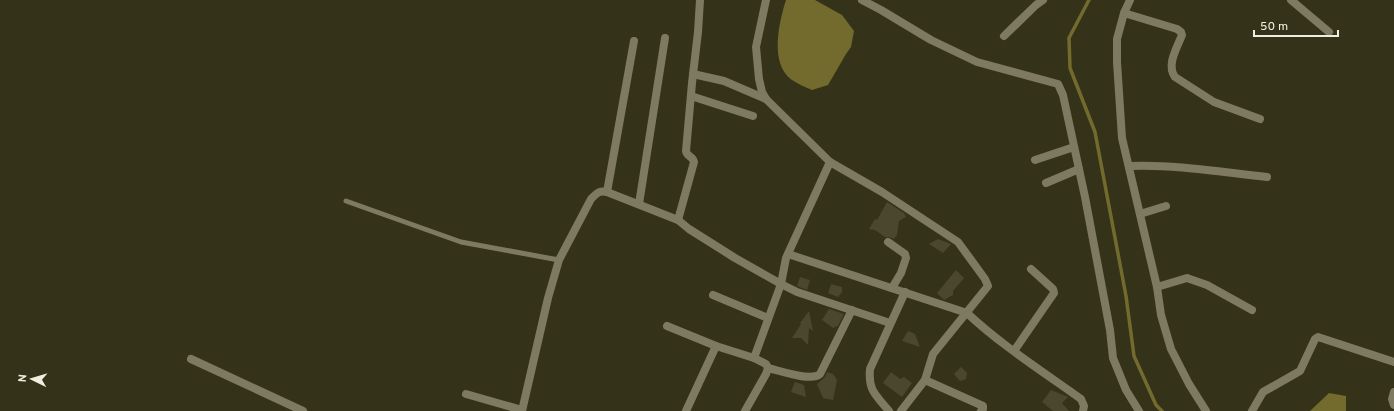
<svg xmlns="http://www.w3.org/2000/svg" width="1394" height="411" viewBox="0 0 1394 411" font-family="Overpass,sans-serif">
  <rect width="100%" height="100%" fill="#35321a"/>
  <g fill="#736a2e">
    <path d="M 786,0 L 815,0 L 842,15 L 854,31 L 851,47 L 846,54 L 828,85 L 812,90 C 805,87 798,84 792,80 C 769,64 779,22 786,0 Z"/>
    <path d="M 1329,393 L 1346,396 L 1346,411 L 1310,411 Z"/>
  </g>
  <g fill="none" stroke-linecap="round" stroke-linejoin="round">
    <path stroke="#736a2e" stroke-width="3.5" d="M 1089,0 L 1069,38 L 1070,68 L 1095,132 L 1126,296 L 1134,356 L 1156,405 L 1162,411"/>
  </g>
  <g fill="#4a472e">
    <path d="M 887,202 L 904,213 L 906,217 L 899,221 L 897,235 L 894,239 L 889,237 L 885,237 L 875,230 L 869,229 L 875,219 L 877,220 Z"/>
    <path d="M 938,239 L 951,244 L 943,253 L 929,244 Z"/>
    <path d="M 956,270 L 964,278 L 953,291 L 953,295 L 944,300 L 937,293 Z"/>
    <path d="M 800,277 L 810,280 L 807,290 L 797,286 Z"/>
    <path d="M 831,284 L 842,287 L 842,292 L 838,297 L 828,293 Z"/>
    <path d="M 829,309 L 844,314 L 838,326 L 833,328 L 822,320 Z"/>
    <path d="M 809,311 L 813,331 L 809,328 L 808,345 L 801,338 L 792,338 L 801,324 L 800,323 Z"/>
    <path d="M 908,331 L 915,334 L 920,347 L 902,341 Z"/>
    <path d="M 961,367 L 967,373 L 966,379 L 960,381 L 954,374 Z"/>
    <path d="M 827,372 L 833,374 L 837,380 L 833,400 L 823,398 L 817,384 L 825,377 Z"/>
    <path d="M 891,372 L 900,379 L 904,377 L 912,383 L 902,397 L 883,383 Z"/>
    <path d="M 795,382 L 804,385 L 806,397 L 791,392 Z"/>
    <path d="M 1051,390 L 1068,397 L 1062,403 L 1069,411 L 1053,411 L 1042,402 Z"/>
  </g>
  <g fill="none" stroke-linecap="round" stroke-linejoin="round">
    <path stroke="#7d7a61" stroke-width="5" d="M 346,201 L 461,242 L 559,260"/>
    <g stroke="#7d7a61" stroke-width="8">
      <path d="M 766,0 L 756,47 L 759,79 L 762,92 L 766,99 L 830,162 L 882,192 L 958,242 L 985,279 L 988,286 L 933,354 L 925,380 L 901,411"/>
      <path d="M 862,0 L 881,10 L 931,40 L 977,62 L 1058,84 L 1063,95 L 1085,197 L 1110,330 L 1113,358 L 1126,390 L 1139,411"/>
      <path d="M 1130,0 L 1124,13 L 1117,39 L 1117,62 L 1122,138 L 1157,287 L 1161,315 L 1171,349 L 1189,384 L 1206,411"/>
      <path d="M 1291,0 L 1329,32"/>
      <path d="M 1124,13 L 1177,29 L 1181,32 L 1182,35 C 1177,48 1166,65 1175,77 L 1214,102 L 1260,119"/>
      <path d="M 1004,36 L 1036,5 L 1043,0"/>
      <path d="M 693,74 L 724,81 L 766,99"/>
      <path d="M 691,96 L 753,116"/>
      <path d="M 1035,160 L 1074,147"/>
      <path d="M 1129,166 C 1175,164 1221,172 1267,177"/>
      <path d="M 1046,183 L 1079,169"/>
      <path d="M 607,192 L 634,41"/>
      <path d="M 639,204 L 665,38"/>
      <path d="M 1140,214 L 1166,206"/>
      <path d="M 678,220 L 694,162 C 693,156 687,157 686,151 L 692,83 L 698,32 L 700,0"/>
      <path d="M 888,242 L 905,254 L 906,258 L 901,273 L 892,288"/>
      <path d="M 788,254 L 967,313 C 1001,345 1042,371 1081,399 L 1084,406 L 1083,411"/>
      <path d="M 1157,287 L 1187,278 L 1207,285 L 1252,310"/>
      <path d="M 713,295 L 768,318"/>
      <path d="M 667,326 L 716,346 L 754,358 L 766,364 L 768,368 L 766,374 L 745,411"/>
      <path d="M 1014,351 L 1054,293 L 1053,289 L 1031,269"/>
      <path d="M 754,358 L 781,284 L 797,292 L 890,323"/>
      <path d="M 191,359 L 303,411"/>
      <path d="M 768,368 C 781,371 811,382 820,374 L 852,310"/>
      <path d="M 925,380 L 983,406 L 983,409 L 981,411"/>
      <path d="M 1394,392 L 1392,399 L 1394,405"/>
      <path d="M 466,394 L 522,410"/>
      <path d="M 522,411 L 548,298 L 559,260 L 591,199 C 596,194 599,190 607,192 L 678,220 L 689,229 L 735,258 L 781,284 L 786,258 L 830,162"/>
      <path d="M 686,411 L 716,346"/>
      <path d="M 889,411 C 876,395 868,391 870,369 L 905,292"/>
      <path d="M 1252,411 L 1263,392 L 1300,371 L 1315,339 L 1318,337 L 1394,362"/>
    </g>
  </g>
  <g transform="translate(32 379) rotate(275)" stroke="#35321a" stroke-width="3" paint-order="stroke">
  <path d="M0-3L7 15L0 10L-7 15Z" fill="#f0eedf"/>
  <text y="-6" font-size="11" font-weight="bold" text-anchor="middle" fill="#f0eedf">N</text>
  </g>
  <path d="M1254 30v6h84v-6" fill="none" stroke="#f0eedf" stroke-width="2"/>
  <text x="1260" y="30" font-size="12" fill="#f0eedf" stroke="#35321a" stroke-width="3" paint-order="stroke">50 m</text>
</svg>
